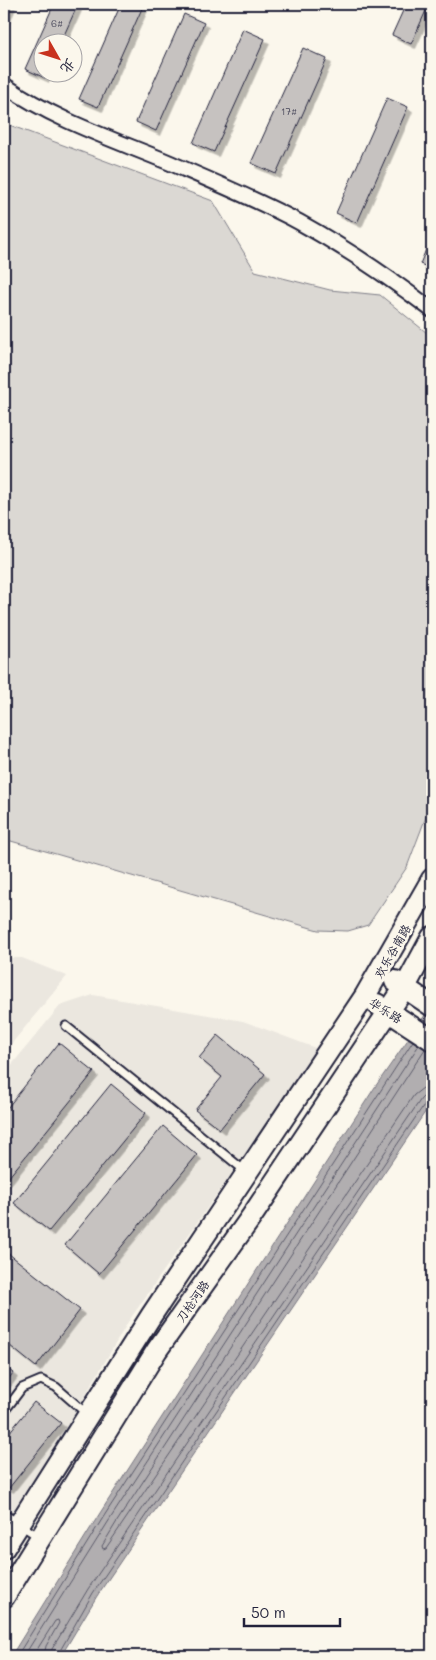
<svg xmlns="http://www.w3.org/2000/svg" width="436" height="1660" viewBox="0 0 436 1660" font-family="Mali,'LXGW WenKai TC',sans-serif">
  <defs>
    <filter id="shadow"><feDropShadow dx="4.5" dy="4.5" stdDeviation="0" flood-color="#0004"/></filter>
  </defs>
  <rect width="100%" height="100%" fill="#fbf7ec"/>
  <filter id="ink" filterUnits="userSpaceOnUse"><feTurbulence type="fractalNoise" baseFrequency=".02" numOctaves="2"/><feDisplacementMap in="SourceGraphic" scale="10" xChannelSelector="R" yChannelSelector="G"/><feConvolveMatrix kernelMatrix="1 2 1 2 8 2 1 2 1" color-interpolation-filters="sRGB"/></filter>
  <g filter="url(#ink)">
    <g fill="#ebe7df">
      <path d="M 4,958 L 22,958 L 67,976 L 4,1053 Z"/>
      <path d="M 93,995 L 243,1021 L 318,1049 L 128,1322 L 68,1425 L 4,1525 L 4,1074 L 60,1006 Z"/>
    </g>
    <path fill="#dbd8d3" stroke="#7e7d87" d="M 4,123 L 213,201 L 255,271 L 330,290 L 380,295 L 432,337 L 432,801 L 407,867 L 368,925 L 348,931 L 318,930 L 4,839 Z"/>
    <path fill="#b1aeb0" stroke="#787681" d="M 432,1005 L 432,1102 L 97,1596 L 61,1656 L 11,1656 L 100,1513 L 375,1087 Z"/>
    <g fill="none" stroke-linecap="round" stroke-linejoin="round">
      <g stroke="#5b5a6a" stroke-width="1">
        <path d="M 425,1049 L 116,1523 L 102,1546 L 103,1549 L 106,1548 L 414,1095 L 423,1088 L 432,1086"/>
        <path d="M 17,1656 L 104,1516 L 413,1041"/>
        <path d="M 24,1656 L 110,1519 L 419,1045"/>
        <path d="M 33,1656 L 55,1621 L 58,1620 L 59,1623 L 46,1646 L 44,1656"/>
        <path d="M 51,1656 L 52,1649 L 88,1589 L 421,1099 L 426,1094 L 432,1093"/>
        <path d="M 57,1656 L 93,1593 L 426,1102 L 432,1100"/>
      </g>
    </g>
    <g fill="#c6c2c0" stroke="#22223b" filter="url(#shadow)">
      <path d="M 4,4 L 11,4 L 4,21 Z"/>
      <path d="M 54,4 L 78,4 L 61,42 L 42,42 L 42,72 L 47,72 L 45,78 L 25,69 Z"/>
      <path d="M 121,4 L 144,4 L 98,107 L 79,99 Z"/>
      <path d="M 406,4 L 429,4 L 411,44 L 392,35 Z"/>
      <path d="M 184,14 L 204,23 L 156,131 L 136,122 Z"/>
      <path d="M 243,29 L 265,39 L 214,152 L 193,143 Z"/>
      <path d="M 303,48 L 327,59 L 276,174 L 251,163 Z"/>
      <path d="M 387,98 L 408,107 L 357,223 L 336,213 Z"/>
      <path d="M 432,235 L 432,269 L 420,264 Z"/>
      <path d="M 218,1035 L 265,1074 L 220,1129 L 195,1110 L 222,1077 L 199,1058 Z"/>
      <path d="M 59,1043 L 94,1072 L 4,1183 L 4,1112 Z"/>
      <path d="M 111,1084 L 146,1113 L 49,1231 L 14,1203 Z"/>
      <path d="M 163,1126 L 197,1155 L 99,1274 L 65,1245 Z"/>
      <path d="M 4,1250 L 80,1310 L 36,1367 L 4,1341 Z"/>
      <path d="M 4,1366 L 13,1373 L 4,1385 Z"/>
      <path d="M 34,1402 L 61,1423 L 9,1488 L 4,1485 L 4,1439 Z"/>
    </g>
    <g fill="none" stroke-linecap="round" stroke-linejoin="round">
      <g stroke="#22223b" stroke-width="11">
        <g id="lane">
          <path d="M 66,1026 L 245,1171"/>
          <path d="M 4,1412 L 22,1388 L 41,1380 L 56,1387 L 87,1414"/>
          <path d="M 4,1514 L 39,1537"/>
        </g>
      </g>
      <g stroke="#22223b" stroke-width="18">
        <path id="street" d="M 4,85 C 57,121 110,138 168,162 C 212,181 258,200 299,222 C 346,248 390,278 432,310"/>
      </g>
      <g stroke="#22223b" stroke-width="24">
        <g id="secondary">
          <path d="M 395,981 L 432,1006"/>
          <path d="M 377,1004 L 432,1040"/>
          <path d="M 4,1548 L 151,1316 L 365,996 L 432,879"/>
          <path d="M 4,1597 L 157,1350 L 252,1216 L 405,987 L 432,937"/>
        </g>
      </g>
      <use href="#lane" stroke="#fbf7ec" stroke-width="7"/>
      <use href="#street" stroke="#fbf7ec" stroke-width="14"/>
      <use href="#secondary" stroke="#fbf7ec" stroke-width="20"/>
    </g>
  </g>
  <g text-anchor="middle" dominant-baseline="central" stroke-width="5" stroke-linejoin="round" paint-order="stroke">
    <g font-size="10" fill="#4b4a5c">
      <text x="57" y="23">6#</text>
      <text x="289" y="111">17#</text>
    </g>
    <g font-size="12" fill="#22223b" stroke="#fbf7ec">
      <text transform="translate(392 951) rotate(-60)">欢乐谷南路</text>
      <text transform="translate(386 1010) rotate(32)">华乐路</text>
      <text transform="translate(192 1301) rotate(-55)">刀枪河路</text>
    </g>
  </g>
  <rect width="436" height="1660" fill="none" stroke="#fbf7ec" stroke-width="20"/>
  <rect x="10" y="10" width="416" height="1640" fill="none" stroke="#22223b" stroke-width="2" filter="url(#ink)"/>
  <g transform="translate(58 58) rotate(129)"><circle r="24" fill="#fbf7ec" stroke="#a4a2a5"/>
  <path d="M0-4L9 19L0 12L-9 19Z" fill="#c8321e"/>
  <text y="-8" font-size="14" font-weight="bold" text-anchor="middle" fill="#22223b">北</text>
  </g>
  <path d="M244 1618v8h96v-8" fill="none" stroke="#22223b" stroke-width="2.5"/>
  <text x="251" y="1618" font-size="15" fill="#22223b" stroke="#fbf7ec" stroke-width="4" paint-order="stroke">50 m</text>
</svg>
